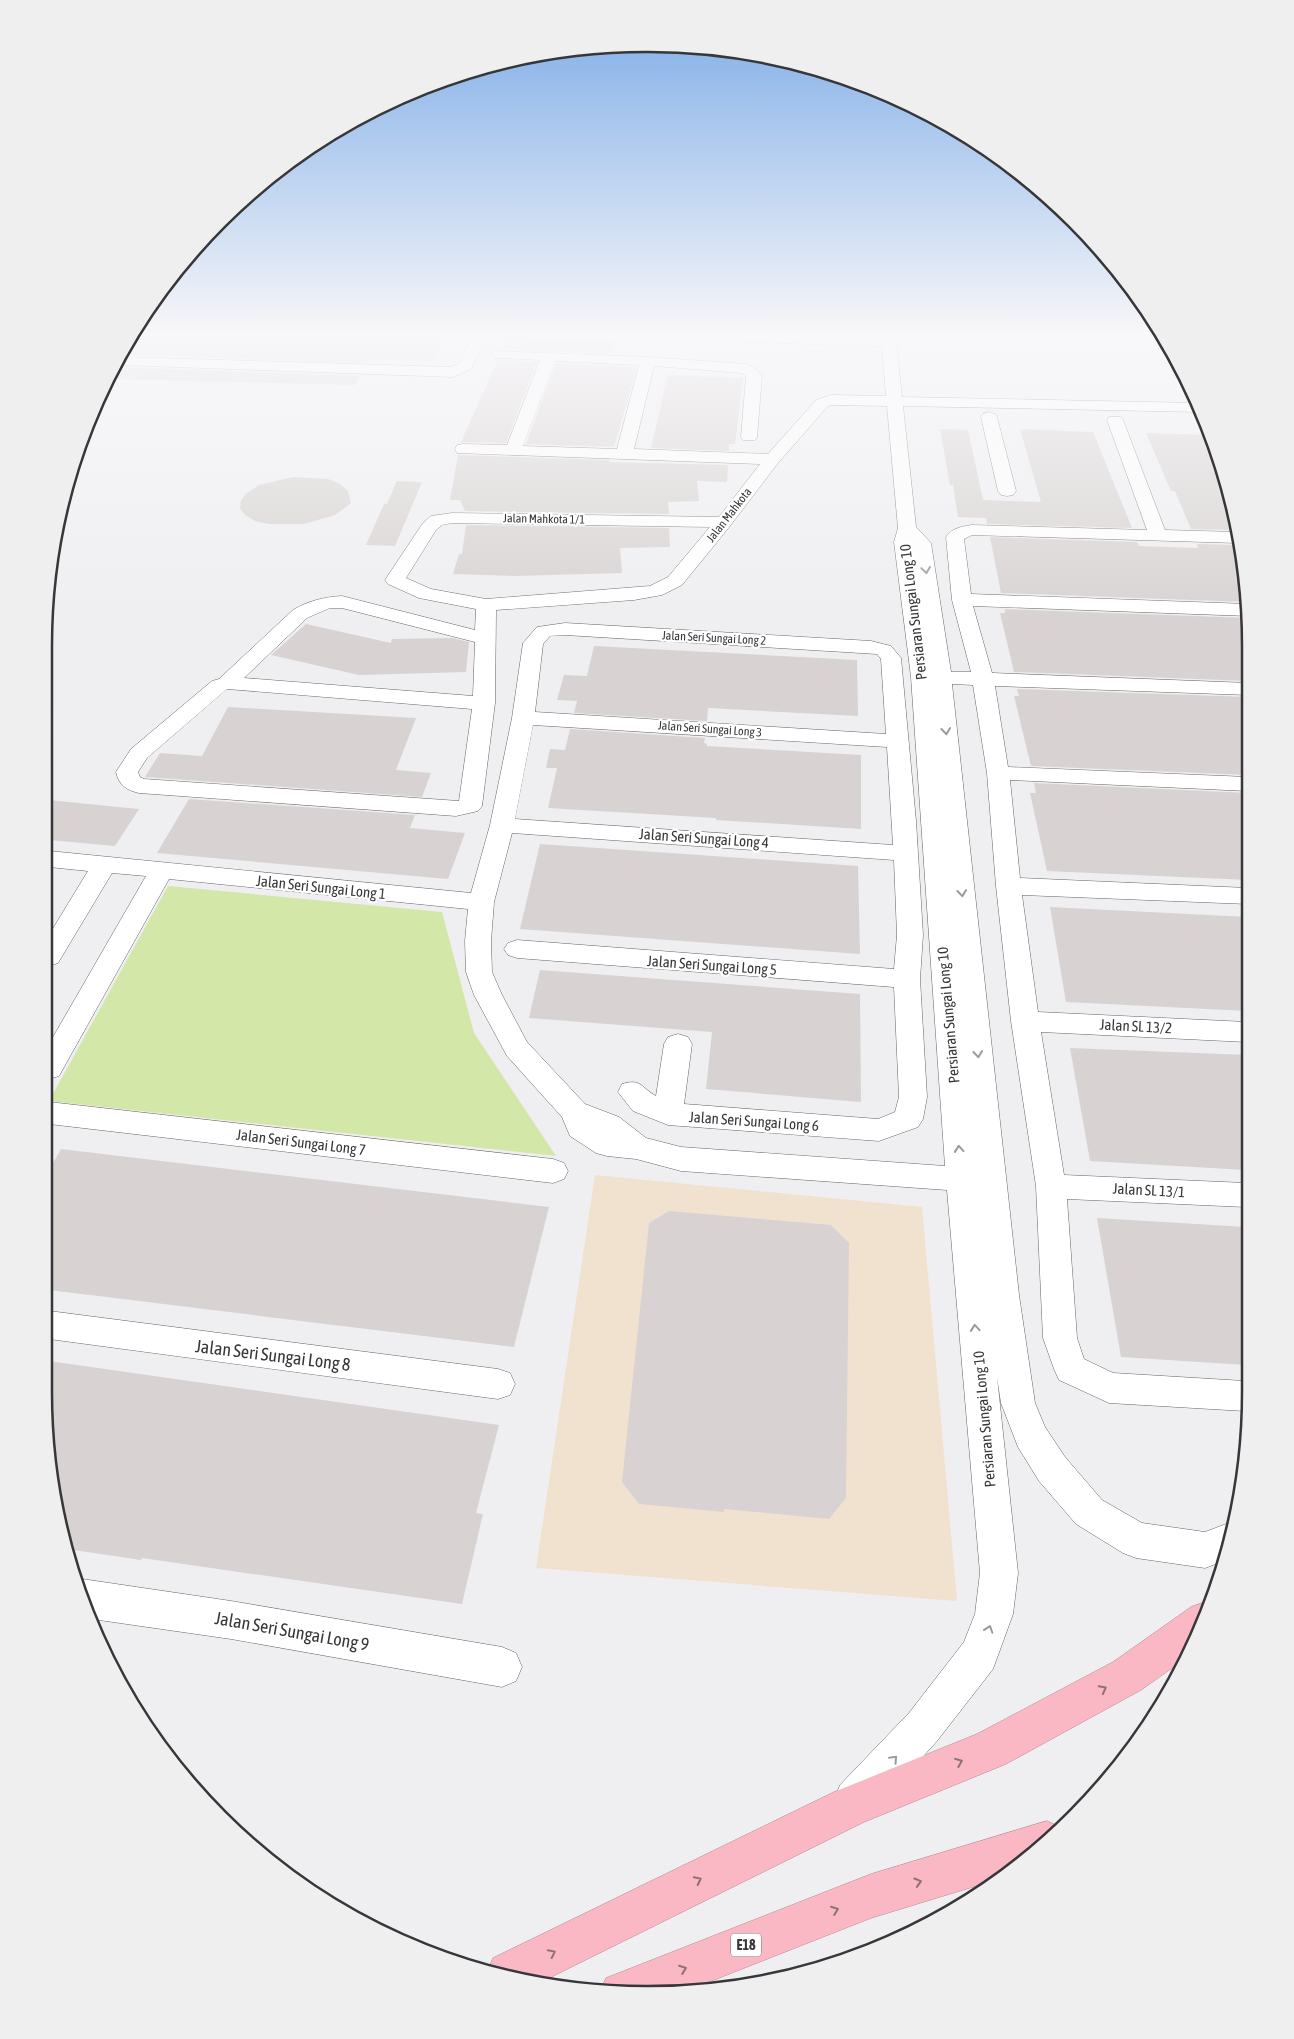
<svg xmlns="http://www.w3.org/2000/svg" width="1294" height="2039" viewBox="0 0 1294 2039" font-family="'Asap Condensed',sans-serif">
  <rect width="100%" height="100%" fill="#efeef1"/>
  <path fill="#f0e2cf" d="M 595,1175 L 922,1207 L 957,1601 L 536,1568 Z"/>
  <path fill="#d3e7a9" d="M 168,886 L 442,912 L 474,1033 L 556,1156 L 49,1101 Z"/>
  <g fill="#d8d3d2">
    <path d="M 138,332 L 385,332 L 445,334 L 433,361 L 368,359 L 366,363 L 125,355 Z"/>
    <path d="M 509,332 L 523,332 L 526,339 L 531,340 L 616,342 L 613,354 L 502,349 Z"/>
    <path d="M 498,360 L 537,362 L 506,443 L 461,442 Z"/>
    <path d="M 556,363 L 637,367 L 614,447 L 526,444 Z"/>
    <path d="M 118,367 L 119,367 L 359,376 L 355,385 L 111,379 Z"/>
    <path d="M 668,375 L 743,378 L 735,444 L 729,444 L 729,451 L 651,448 Z"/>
    <path d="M 940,429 L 968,430 L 983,500 L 1041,502 L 1020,429 L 1093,432 L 1132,528 L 987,524 L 986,518 L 958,517 L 953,485 L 950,485 Z"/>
    <path d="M 1146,433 L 1209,435 L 1230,491 L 1236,530 L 1191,529 L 1175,491 L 1171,491 Z"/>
    <path d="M 458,455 L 610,460 L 609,462 L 728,465 L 727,482 L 697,481 L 699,501 L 668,502 L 669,514 L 465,511 L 460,500 L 450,500 Z"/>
    <path d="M 293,477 L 328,479 L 340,484 L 348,491 L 351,503 L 335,515 L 304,524 L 269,524 L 255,521 L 245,515 L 240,508 L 241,500 L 247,493 L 259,485 Z"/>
    <path d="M 397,481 L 422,482 L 395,546 L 366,545 L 384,504 L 387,504 Z"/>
    <path d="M 466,525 L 669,528 L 670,547 L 620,548 L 622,573 L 515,576 L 453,574 L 459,554 L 462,554 Z"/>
    <path d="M 990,537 L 1137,542 L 1139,546 L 1198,548 L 1197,544 L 1239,545 L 1248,602 L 1001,593 Z"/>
    <path d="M 1005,609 L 1249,618 L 1249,669 L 1245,671 L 1249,681 L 1014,672 L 1000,613 L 1005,613 Z"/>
    <path d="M 306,624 L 391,643 L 392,639 L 452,638 L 469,642 L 466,672 L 359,675 L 271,655 Z"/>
    <path d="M 594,646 L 857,660 L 858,716 L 708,708 L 707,721 L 574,713 L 577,701 L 557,700 L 564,675 L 587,676 Z"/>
    <path d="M 1017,689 L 1249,697 L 1248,775 L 1031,766 L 1014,696 L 1019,696 Z"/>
    <path d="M 228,707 L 416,718 L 396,770 L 431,773 L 422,797 L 145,777 L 160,753 L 202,756 Z"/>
    <path d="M 570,729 L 705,738 L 704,743 L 707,744 L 707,746 L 861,755 L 861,829 L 716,820 L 716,818 L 548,808 L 557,768 L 546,768 L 550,749 L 565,750 Z"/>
    <path d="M 1034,783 L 1248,793 L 1248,880 L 1047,871 L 1030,793 L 1036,793 Z"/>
    <path d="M 189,799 L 415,815 L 410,828 L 465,833 L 448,879 L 157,853 Z"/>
    <path d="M 49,800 L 118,807 L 139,809 L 115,846 L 49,840 Z"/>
    <path d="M 540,844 L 858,866 L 860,954 L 520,929 Z"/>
    <path d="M 1050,907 L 1248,917 L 1247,1011 L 1066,1002 Z"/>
    <path d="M 540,970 L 860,994 L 861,1102 L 706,1089 L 712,1032 L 529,1018 Z"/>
    <path d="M 1070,1048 L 1247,1055 L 1246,1170 L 1090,1161 Z"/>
    <path d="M 61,1149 L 549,1207 L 514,1347 L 49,1290 L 49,1170 Z"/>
    <path d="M 669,1211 L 831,1225 L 849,1243 L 846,1498 L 829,1519 L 724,1509 L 724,1512 L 639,1504 L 622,1482 L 649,1223 Z"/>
    <path d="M 1097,1218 L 1246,1227 L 1246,1365 L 1121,1357 Z"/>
    <path d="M 49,1361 L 499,1425 L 476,1513 L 483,1514 L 462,1604 L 142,1558 L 141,1560 L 67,1549 L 49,1471 Z"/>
  </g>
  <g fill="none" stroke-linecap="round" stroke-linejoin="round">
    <g stroke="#666467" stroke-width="1">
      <g id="street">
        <path d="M 474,332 L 488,332 L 471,369 L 453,377 L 119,365 L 124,357 L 451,367 L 460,363 Z"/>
        <path d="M 525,332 L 635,332 L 627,339 L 622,340 L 531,338 L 526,337 Z"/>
        <path d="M 639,332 L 881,337 L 881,332 L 895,332 L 902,397 L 1197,403 L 1200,412 L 903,406 L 916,527 L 931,543 L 951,672 L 971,672 L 952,600 L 946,537 C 952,528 961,527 971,525 L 1147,530 L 1107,420 L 1109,417 L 1121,417 L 1123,420 L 1165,530 L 1237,532 L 1238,543 L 972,535 L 964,539 L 971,594 L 1248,604 L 1249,616 L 973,606 L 992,673 L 1249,683 L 1249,695 L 995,686 L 1008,767 L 1248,777 L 1248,791 L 1010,780 L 1020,878 L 1248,888 L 1248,904 L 1022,895 L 1038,1012 L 1247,1022 L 1247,1042 L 1041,1032 L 1064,1175 L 1246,1183 L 1246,1207 L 1067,1199 L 1077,1338 L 1084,1359 L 1113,1373 L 1245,1381 L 1245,1411 L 1109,1403 L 1059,1380 L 1054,1369 L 1043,1338 L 1036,1186 L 1011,1021 L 996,886 L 987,773 L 973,685 L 952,684 L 1019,1295 L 1035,1403 L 1045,1427 L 1065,1457 L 1102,1500 L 1142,1523 L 1205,1532 L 1226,1524 L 1230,1526 L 1221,1562 L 1205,1568 L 1136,1558 L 1123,1553 L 1076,1524 L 1039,1481 L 1018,1447 L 1001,1403 L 997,1377 L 1018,1573 L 1013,1614 L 993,1669 L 937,1741 L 870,1815 L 855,1821 L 840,1815 L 834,1800 L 840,1785 L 909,1713 L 964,1642 L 975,1614 L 980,1573 L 947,1190 L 681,1171 L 636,1159 L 607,1156 L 596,1153 L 570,1136 L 562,1117 L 507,1056 L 474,995 L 466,972 L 465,941 L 468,909 L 169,879 L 59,1076 L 49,1079 L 49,1044 L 146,876 L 112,873 L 58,963 L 49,966 L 49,935 L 88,871 L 49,867 L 49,851 L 471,893 L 490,825 L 512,718 L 523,643 L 537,627 L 565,623 L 871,641 L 891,646 L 901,658 L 916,821 L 923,935 L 920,979 L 927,1097 L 923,1119 L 918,1127 L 879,1141 L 668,1125 L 633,1111 L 618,1092 L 622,1084 C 642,1078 641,1088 656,1096 L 664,1044 L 668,1037 L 678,1034 L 688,1037 L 692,1044 L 684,1104 L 878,1119 L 895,1112 L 899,1097 L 894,987 L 517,958 L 508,955 L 504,949 L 508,943 L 517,940 L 894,969 L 897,935 L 894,860 L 512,833 L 494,902 L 491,941 L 492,972 L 502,995 L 527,1042 L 585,1104 L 619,1117 L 646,1138 L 681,1147 L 945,1166 L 911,677 L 894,542 L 898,528 L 887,406 L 832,405 L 828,406 L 778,463 L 730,526 L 682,585 L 662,595 L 634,600 L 496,610 L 495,703 L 482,806 L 478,811 L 456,816 L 139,793 C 126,790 119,785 116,772 L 131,749 L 212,681 L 219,679 L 293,610 C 308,601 324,597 342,596 L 475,630 L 476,609 L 419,598 L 388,584 L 385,580 L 423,523 L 431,516 L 452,513 L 719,517 L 760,464 L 457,453 L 455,449 L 457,445 L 463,444 L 507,445 L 540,360 L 499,358 L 494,357 L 492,354 L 494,351 L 648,357 L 746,364 L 751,366 L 762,375 L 757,437 L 755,440 L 743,440 L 741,437 L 746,376 L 742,373 L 654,366 L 634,449 L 768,454 L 816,400 L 831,395 L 886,396 L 882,346 L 644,339 L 639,338 L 637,335 ZM 555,361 L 639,365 L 617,449 L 523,446 ZM 452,523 L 710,527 L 668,577 L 650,586 L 486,599 L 431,589 L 406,578 L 436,530 L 442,525 ZM 330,608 L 342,608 L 475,642 L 473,696 L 244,678 L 307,618 ZM 565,635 L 877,654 L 881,659 L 886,734 L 535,712 L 543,644 L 550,636 ZM 227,689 L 472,709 L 459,801 L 144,779 L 140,777 L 138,772 L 147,758 ZM 533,725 L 887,747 L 893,845 L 515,819 Z"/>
        <path d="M 989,412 L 995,414 L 997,417 L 1016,491 L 1013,495 L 1007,496 L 1001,495 L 998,491 L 981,417 L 983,414 Z"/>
        <path d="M 49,1102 L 553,1159 L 564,1163 L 568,1171 L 564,1179 L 553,1183 L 49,1124 Z"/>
        <path d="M 49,1311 L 498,1369 L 510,1373 L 515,1384 L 510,1395 L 498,1399 L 49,1339 Z"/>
        <path d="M 82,1579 L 231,1601 L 502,1647 L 516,1653 L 522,1667 L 516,1681 L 502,1687 L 231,1639 L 92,1619 L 76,1586 L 75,1582 Z"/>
      </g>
    </g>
    <g stroke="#b68a93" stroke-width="1">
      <g id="highway">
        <path d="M 1205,1602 L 1210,1603 L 1204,1623 L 1182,1661 L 1141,1690 L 1006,1764 L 864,1822 L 543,1981 L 488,1970 L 493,1958 L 834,1792 L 977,1734 L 1113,1662 L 1191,1607 Z"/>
        <path d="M 1047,1821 L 1062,1828 L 1045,1845 L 1002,1878 L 871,1918 L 686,1991 L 608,1994 L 600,1992 L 606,1978 L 871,1874 Z"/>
      </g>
    </g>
    <use href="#street" fill="#fff" fill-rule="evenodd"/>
    <use href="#highway" fill="#fab8c4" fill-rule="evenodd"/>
  </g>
  <defs><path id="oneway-chevron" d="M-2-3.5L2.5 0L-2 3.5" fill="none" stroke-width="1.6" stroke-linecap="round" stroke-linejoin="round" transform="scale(1.25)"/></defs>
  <g stroke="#9b9a9c">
    <use href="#oneway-chevron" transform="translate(926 570) rotate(82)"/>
    <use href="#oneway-chevron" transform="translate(946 731) rotate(84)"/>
    <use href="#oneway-chevron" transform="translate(962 893) rotate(84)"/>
    <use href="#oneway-chevron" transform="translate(978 1054) rotate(84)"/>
    <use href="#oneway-chevron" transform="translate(959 1149) rotate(-95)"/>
    <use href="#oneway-chevron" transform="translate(975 1328) rotate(-95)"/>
    <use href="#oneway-chevron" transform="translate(989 1629) rotate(-71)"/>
    <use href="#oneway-chevron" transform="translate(894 1759) rotate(-47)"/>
  </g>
  <g stroke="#8f7077">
    <use href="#oneway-chevron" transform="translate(1103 1689) rotate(-28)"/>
    <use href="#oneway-chevron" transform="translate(959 1762) rotate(-22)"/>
    <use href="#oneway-chevron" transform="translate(698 1880) rotate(-26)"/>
    <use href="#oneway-chevron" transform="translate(918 1882) rotate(-17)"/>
    <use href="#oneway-chevron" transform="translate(835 1910) rotate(-21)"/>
    <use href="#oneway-chevron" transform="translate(552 1953) rotate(-26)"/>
    <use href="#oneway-chevron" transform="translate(683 1969) rotate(-21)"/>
  </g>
  <linearGradient id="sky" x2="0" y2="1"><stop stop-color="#7babe7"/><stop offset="0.54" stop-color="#f8f7f9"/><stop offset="1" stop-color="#f8f7f9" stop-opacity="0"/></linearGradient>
  <rect width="1294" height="618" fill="url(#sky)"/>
  <g text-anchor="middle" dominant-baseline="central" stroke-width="4.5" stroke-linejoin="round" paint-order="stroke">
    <g font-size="12" fill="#373638" stroke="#fff">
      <text transform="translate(729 515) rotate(-52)">Jalan Mahkota</text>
      <text transform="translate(544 519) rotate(1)">Jalan Mahkota 1/1</text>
      <text transform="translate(714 638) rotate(3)">Jalan Seri Sungai Long 2</text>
      <text transform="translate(710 729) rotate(4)">Jalan Seri Sungai Long 3</text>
    </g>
    <rect fill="#fff" stroke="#737274" stroke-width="1" x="731" y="1933.5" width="30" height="23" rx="4"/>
    <g font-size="14" font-weight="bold" fill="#373638">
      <text x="746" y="1945">E18</text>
    </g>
    <g font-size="15" fill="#373638" stroke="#fff">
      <text transform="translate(913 612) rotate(-97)">Persiaran Sungai Long 10</text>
      <text transform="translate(704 838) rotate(4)">Jalan Seri Sungai Long 4</text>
      <text transform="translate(321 887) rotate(6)">Jalan Seri Sungai Long 1</text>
      <text transform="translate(712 965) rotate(4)">Jalan Seri Sungai Long 5</text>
      <text transform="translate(948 1015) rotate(-95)">Persiaran Sungai Long 10</text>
      <text transform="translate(1136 1026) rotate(3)">Jalan SL 13/2</text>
      <text transform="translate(754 1121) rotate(4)">Jalan Seri Sungai Long 6</text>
      <text transform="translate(301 1142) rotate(7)">Jalan Seri Sungai Long 7</text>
      <text transform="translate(1149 1190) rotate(3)">Jalan SL 13/1</text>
      <text transform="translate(984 1419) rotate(-95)">Persiaran Sungai Long 10</text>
    </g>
    <g font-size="18" fill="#373638" stroke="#fff">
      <text transform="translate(273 1355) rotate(7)">Jalan Seri Sungai Long 8</text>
      <text transform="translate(292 1631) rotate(10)">Jalan Seri Sungai Long 9</text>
    </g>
  </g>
  <path d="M0 0H1294V2039H0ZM646 52H648A594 594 0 0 1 1242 646V1392A594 594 0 0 1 648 1986H646A594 594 0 0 1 52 1392V646A594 594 0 0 1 646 52Z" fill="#efefef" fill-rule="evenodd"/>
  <path fill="none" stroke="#373638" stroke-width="2.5" d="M646 52H648A594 594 0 0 1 1242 646V1392A594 594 0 0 1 648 1986H646A594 594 0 0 1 52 1392V646A594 594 0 0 1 646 52Z"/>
</svg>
